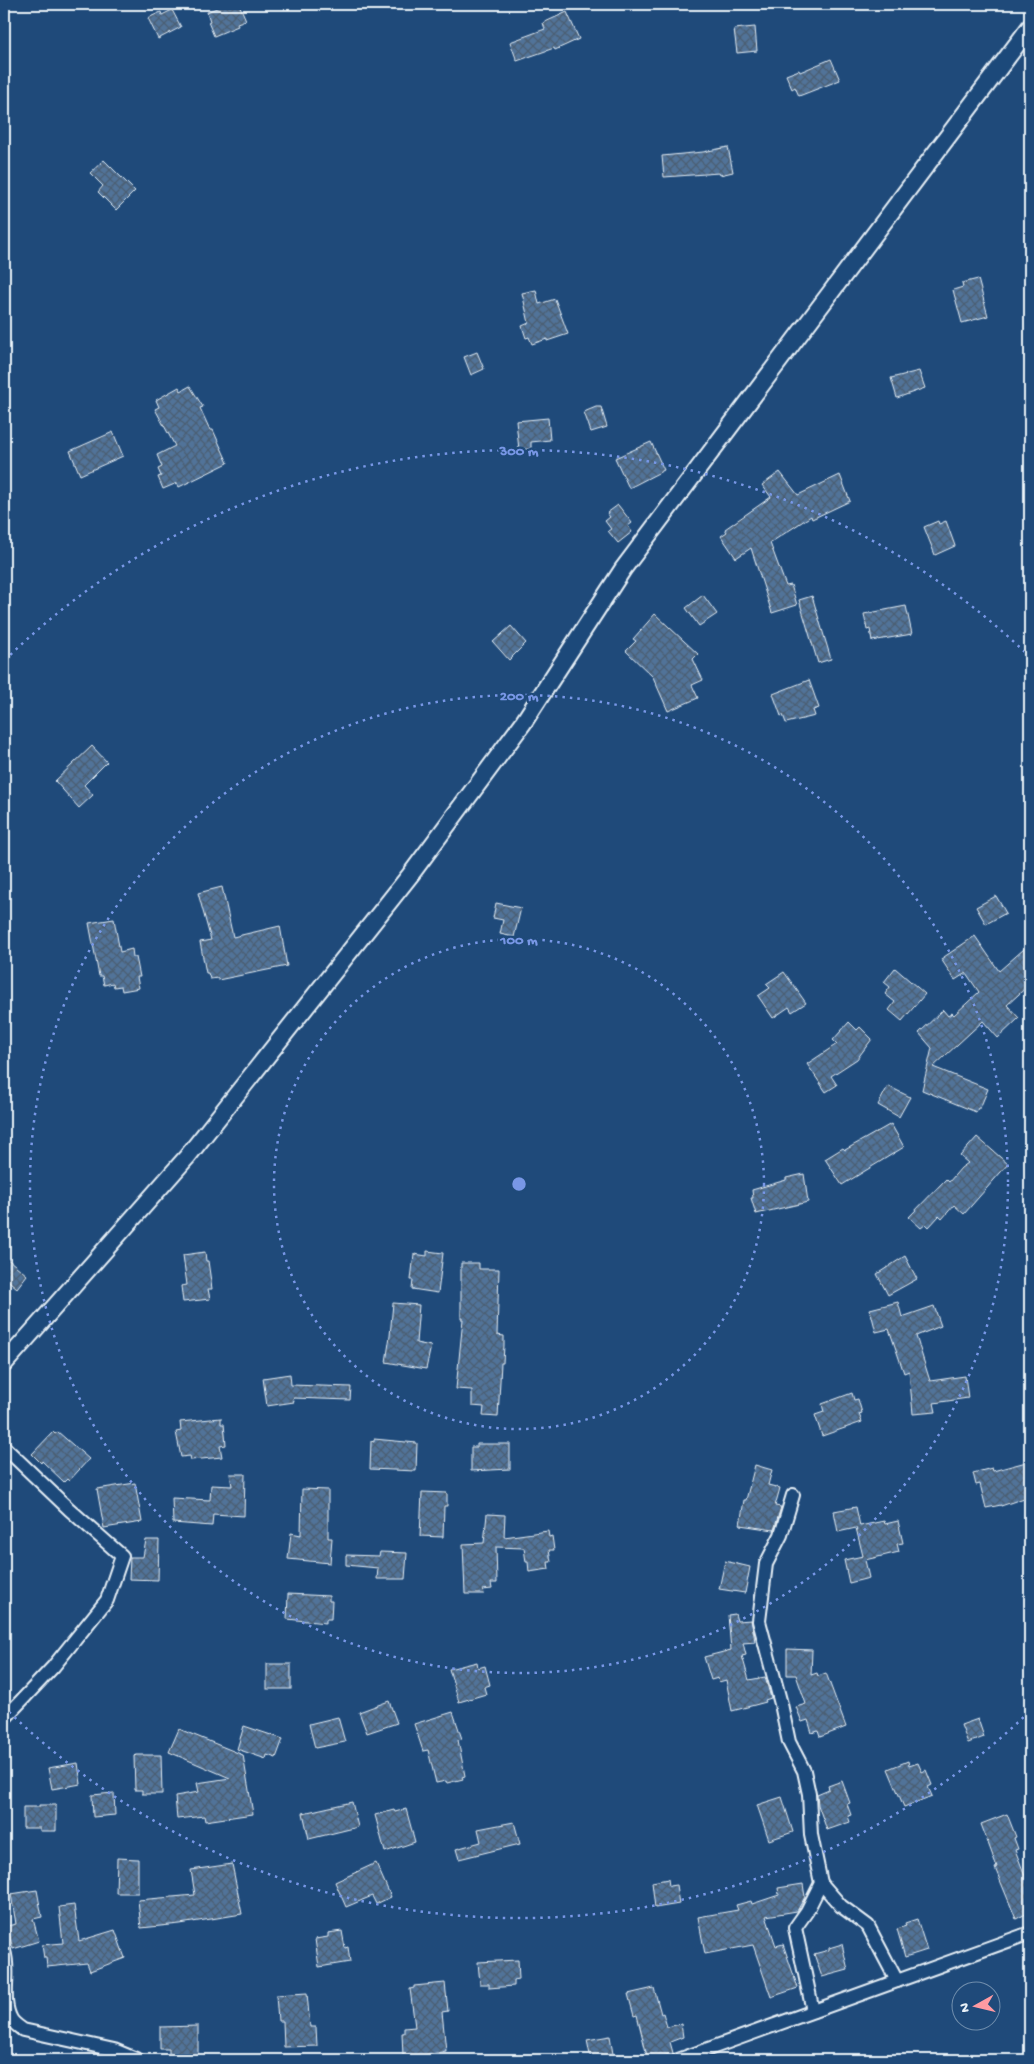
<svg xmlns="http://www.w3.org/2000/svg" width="1034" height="2064" viewBox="0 0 1034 2064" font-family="'Gochi Hand',sans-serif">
  <defs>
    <pattern id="building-cross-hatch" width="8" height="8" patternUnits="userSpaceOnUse" patternTransform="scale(1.25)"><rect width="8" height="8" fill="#517399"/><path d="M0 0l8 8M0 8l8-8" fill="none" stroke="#4c5e72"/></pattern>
  </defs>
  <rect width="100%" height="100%" fill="#1f4a7a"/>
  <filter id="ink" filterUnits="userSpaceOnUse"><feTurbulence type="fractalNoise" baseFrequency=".02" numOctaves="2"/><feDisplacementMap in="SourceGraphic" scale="10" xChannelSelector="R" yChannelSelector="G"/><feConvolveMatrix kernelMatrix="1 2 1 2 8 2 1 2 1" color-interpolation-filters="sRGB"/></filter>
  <g filter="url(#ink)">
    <g fill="url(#building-cross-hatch)" stroke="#e8f1f8">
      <path d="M 226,4 L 239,4 L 246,20 L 237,23 L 238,26 L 214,36 L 208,22 L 210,21 L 207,12 Z"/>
      <path d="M 172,10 L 181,27 L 158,39 L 148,18 L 161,12 L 162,15 Z"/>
      <path d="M 567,12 L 579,39 L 555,50 L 554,48 L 517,61 L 510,42 L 545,29 L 543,23 Z"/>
      <path d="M 755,27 L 757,51 L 737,53 L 734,29 Z"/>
      <path d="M 831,59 L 840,80 L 799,96 L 795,87 L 792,89 L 786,75 L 799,70 L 800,72 Z"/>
      <path d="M 728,147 L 733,172 L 720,175 L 719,173 L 664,177 L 662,156 L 703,152 Z"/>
      <path d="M 104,160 L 135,191 L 116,210 L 98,192 L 103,186 L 90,173 Z"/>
      <path d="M 978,279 L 988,316 L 962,323 L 953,290 L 963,287 L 962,283 Z"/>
      <path d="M 536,290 L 539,304 L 555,299 L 568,334 L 547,341 L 547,339 L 532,344 L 529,337 L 526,338 L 522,326 L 529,323 L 522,293 Z"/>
      <path d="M 477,352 L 484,369 L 471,375 L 464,357 Z"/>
      <path d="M 919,371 L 925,388 L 897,398 L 891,378 Z"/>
      <path d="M 190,386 L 203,407 L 200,408 L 210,430 L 213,430 L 228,463 L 179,487 L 177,483 L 163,489 L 158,477 L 161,476 L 158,469 L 162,467 L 157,455 L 175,446 L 155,409 L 159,407 L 156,400 L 179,387 L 181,391 Z"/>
      <path d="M 596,407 L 601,407 L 607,427 L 591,432 L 584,412 Z"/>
      <path d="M 548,418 L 550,440 L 531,442 L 531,449 L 519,450 L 516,421 Z"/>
      <path d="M 113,432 L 123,456 L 80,475 L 70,451 Z"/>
      <path d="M 651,442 L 664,470 L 629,488 L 615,458 Z"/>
      <path d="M 780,472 L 798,495 L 840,475 L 850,501 L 812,519 L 811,516 L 770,543 L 786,586 L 791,585 L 797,605 L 772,613 L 751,548 L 736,558 L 721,536 L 727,532 L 725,529 L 771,497 L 762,485 Z"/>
      <path d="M 618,505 L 632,523 L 628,526 L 632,532 L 618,543 L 608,531 L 611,529 L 605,521 L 610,517 L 607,513 Z"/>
      <path d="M 938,521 L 939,524 L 946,521 L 955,546 L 935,555 L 924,527 Z"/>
      <path d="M 703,595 L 717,614 L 699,626 L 686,608 Z"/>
      <path d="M 812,596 L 831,659 L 818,663 L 799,600 Z"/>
      <path d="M 906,606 L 912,634 L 872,641 L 870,629 L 867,630 L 864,614 Z"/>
      <path d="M 655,614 L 698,654 L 693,659 L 703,680 L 692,685 L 698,698 L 668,711 L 653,677 L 626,651 L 636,641 L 633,639 Z"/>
      <path d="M 511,626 L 526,643 L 509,660 L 493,642 Z"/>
      <path d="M 809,680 L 819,708 L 813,710 L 815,716 L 786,723 L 783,715 L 781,716 L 773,694 Z"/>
      <path d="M 92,746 L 107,762 L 84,785 L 93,795 L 79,808 L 55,781 Z"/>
      <path d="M 222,887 L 233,937 L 280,926 L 287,966 L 218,980 L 218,978 L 210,979 L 208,973 L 206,973 L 200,942 L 211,940 L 198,893 Z"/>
      <path d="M 996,896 L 1006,913 L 986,924 L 976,907 Z"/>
      <path d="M 496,903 L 521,908 L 514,937 L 500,934 L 503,920 L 493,918 Z"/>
      <path d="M 114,919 L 120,952 L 132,949 L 133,957 L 136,957 L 140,977 L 137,977 L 139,988 L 122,991 L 121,986 L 114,987 L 113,983 L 104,985 L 102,976 L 99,976 L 89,923 Z"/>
      <path d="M 975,936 L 999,971 L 1024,949 L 1030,956 L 1030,984 L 1007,1005 L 1019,1018 L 998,1038 L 983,1021 L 933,1067 L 988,1089 L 980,1108 L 978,1108 L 976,1112 L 922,1090 L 932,1048 L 919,1033 L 943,1010 L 948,1016 L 952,1013 L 954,1015 L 979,992 L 966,973 L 955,980 L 941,959 Z"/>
      <path d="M 895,968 L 925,994 L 902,1021 L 889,1010 L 895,1002 L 885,994 L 890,987 L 884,982 Z"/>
      <path d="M 784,972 L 806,1003 L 792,1012 L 789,1007 L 773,1018 L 758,996 L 770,988 L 766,984 Z"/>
      <path d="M 849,1022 L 857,1030 L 860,1027 L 872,1039 L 857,1059 L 831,1076 L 837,1085 L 826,1092 L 807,1064 L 837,1044 L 833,1040 Z"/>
      <path d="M 888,1086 L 910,1097 L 899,1117 L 878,1105 Z"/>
      <path d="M 891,1124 L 904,1147 L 842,1185 L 825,1159 L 843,1148 L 845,1150 Z"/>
      <path d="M 977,1137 L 1008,1164 L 964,1214 L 954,1205 L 942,1219 L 939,1216 L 929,1227 L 926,1224 L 921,1228 L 909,1217 L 946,1179 L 949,1182 L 961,1168 L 968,1163 L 960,1156 Z"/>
      <path d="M 804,1174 L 808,1202 L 756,1214 L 751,1198 L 753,1198 L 752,1190 L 786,1180 L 786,1178 Z"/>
      <path d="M 427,1251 L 443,1253 L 438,1293 L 412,1289 L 413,1280 L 411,1280 L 414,1254 L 427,1256 Z"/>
      <path d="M 205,1252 L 206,1261 L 208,1261 L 212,1289 L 208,1289 L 210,1299 L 183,1302 L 181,1286 L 187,1285 L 183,1255 Z"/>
      <path d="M 4,1256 L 27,1275 L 17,1288 L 4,1277 Z"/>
      <path d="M 905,1256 L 917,1279 L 888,1295 L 877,1274 Z"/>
      <path d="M 461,1263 L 479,1263 L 479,1269 L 499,1269 L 497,1335 L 504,1336 L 504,1345 L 503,1363 L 501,1363 L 498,1417 L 483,1416 L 484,1407 L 472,1406 L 472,1390 L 456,1389 L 463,1319 L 461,1319 Z"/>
      <path d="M 898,1302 L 902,1317 L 934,1306 L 941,1326 L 916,1336 L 930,1381 L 965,1376 L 968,1398 L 934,1403 L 936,1412 L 913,1414 L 909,1371 L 904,1373 L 889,1329 L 876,1332 L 870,1309 Z"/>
      <path d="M 393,1303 L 419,1305 L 416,1343 L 431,1346 L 426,1369 L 386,1362 L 390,1336 Z"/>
      <path d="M 290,1374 L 291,1385 L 351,1387 L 350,1400 L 293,1398 L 294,1402 L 267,1406 L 263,1378 Z"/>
      <path d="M 852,1393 L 854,1400 L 858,1399 L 862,1413 L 859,1414 L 862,1422 L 822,1436 L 815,1415 L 824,1412 L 822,1404 Z"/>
      <path d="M 221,1418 L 221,1424 L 224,1424 L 226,1445 L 220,1446 L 222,1457 L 191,1460 L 190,1456 L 181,1457 L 176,1432 L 181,1431 L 180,1422 Z"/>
      <path d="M 53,1432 L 55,1434 L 58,1432 L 89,1459 L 69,1481 L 67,1479 L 64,1482 L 42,1461 L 41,1463 L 32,1454 Z"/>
      <path d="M 374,1439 L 417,1443 L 416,1471 L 370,1469 L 371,1441 L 374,1442 Z"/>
      <path d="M 477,1444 L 510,1444 L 510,1469 L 471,1471 L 471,1447 L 477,1447 Z"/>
      <path d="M 1030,1461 L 1030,1496 L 1001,1506 L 1001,1505 L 986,1508 L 980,1484 L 976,1485 L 973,1473 L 992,1468 L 993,1471 Z"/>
      <path d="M 755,1465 L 772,1470 L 768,1485 L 780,1488 L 775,1506 L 781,1507 L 774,1530 L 740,1525 L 744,1500 L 746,1500 Z"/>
      <path d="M 230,1474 L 245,1474 L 244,1516 L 213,1514 L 212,1526 L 173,1523 L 172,1498 L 210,1500 L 211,1485 L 232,1486 Z"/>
      <path d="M 135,1483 L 142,1522 L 104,1528 L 97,1489 Z"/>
      <path d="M 302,1489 L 328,1490 L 328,1538 L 332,1538 L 330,1563 L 288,1559 L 291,1533 L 301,1535 Z"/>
      <path d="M 422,1492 L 447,1493 L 447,1506 L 444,1506 L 443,1537 L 420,1536 Z"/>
      <path d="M 856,1507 L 860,1526 L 884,1521 L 885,1524 L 898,1521 L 903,1543 L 897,1544 L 899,1552 L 865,1560 L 869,1578 L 849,1583 L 844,1560 L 863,1556 L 856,1528 L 838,1532 L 834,1511 Z"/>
      <path d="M 487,1514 L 505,1515 L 504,1537 L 548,1531 L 549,1537 L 552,1536 L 554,1550 L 549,1550 L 551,1562 L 548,1562 L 549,1569 L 529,1572 L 528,1562 L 526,1562 L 524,1548 L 496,1547 L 497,1583 L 491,1583 L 492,1589 L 483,1590 L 484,1594 L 465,1594 L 463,1544 L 484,1543 Z"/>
      <path d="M 146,1540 L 159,1540 L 158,1580 L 129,1579 L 130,1557 L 143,1557 Z"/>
      <path d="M 380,1552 L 407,1553 L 405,1579 L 377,1579 L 378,1568 L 346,1565 L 346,1555 L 379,1556 Z"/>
      <path d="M 725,1561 L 750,1567 L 745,1593 L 719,1589 Z"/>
      <path d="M 288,1594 L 329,1596 L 329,1601 L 332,1601 L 331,1619 L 326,1619 L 326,1623 L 287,1619 Z"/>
      <path d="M 735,1614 L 737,1621 L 751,1620 L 754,1635 L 755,1642 L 743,1643 L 746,1655 L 742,1656 L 749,1680 L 765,1677 L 771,1698 L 765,1700 L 766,1702 L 732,1711 L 726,1680 L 719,1682 L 718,1678 L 711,1680 L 704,1657 L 731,1650 L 728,1615 Z"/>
      <path d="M 787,1649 L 812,1650 L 811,1675 L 817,1673 L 818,1676 L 826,1673 L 846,1727 L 820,1737 L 818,1731 L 812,1733 L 808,1720 L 802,1722 L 796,1707 L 806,1704 L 796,1675 L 787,1675 Z"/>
      <path d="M 477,1662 L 478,1668 L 485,1666 L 490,1685 L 484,1687 L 486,1694 L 459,1702 L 449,1669 Z"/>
      <rect x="267" y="1664" width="24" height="25"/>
      <path d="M 389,1701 L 397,1723 L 367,1733 L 359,1712 Z"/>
      <path d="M 453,1712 L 462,1739 L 458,1740 L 465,1776 L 462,1777 L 463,1779 L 447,1783 L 446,1781 L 436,1783 L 428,1750 L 423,1751 L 414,1724 Z"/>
      <path d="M 338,1717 L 345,1742 L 315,1748 L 309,1724 Z"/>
      <path d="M 978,1719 L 984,1737 L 968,1743 L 961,1725 Z"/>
      <path d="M 244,1726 L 283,1739 L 276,1758 L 267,1755 L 266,1759 L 237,1749 Z"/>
      <path d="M 179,1729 L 243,1755 L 253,1814 L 205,1821 L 204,1816 L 177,1819 L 175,1796 L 199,1792 L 197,1783 L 230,1778 L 169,1752 Z"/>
      <path d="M 137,1755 L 161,1755 L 162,1794 L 142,1794 L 142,1790 L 135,1790 L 134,1756 Z"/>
      <path d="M 908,1761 L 909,1766 L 918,1763 L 922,1772 L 926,1770 L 932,1785 L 928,1787 L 932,1796 L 904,1807 L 888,1769 Z"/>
      <path d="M 78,1763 L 81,1784 L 52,1789 L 48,1768 Z"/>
      <path d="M 842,1781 L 850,1803 L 847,1804 L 851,1815 L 848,1816 L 850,1822 L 827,1830 L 818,1805 L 817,1794 L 829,1789 L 828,1786 Z"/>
      <path d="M 114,1793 L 115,1815 L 93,1817 L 92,1795 Z"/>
      <path d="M 782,1797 L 793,1832 L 769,1840 L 757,1805 Z"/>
      <path d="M 352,1802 L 358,1827 L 309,1839 L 303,1813 Z"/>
      <path d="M 39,1805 L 56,1805 L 56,1831 L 40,1831 L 40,1828 L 23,1828 L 23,1807 L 39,1807 Z"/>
      <path d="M 406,1809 L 415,1842 L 385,1852 L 375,1815 L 394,1810 L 395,1812 Z"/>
      <path d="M 1007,1814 L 1016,1837 L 1014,1838 L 1018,1849 L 1015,1850 L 1030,1888 L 1030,1903 L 1025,1905 L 1028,1913 L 1016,1919 L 995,1868 L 997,1867 L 981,1824 Z"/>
      <path d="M 514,1822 L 520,1844 L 459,1859 L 456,1849 L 481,1842 L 478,1829 Z"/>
      <path d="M 117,1858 L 138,1859 L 138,1893 L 116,1893 Z"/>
      <path d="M 376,1863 L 391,1897 L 376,1904 L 372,1896 L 346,1907 L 335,1882 Z"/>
      <path d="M 232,1864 L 242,1914 L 180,1924 L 141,1928 L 138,1900 L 195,1895 L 191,1870 Z"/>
      <path d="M 668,1879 L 669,1886 L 676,1885 L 679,1904 L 655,1908 L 652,1882 Z"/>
      <path d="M 803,1884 L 805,1897 L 797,1911 L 766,1916 L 776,1946 L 783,1944 L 798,1988 L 771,1997 L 753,1945 L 705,1954 L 698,1917 L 738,1910 L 736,1905 L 751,1901 L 752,1904 L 779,1895 L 778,1888 Z"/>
      <path d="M 37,1890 L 42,1917 L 33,1919 L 39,1941 L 13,1949 L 7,1926 L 16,1924 L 11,1894 Z"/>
      <path d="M 74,1905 L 79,1941 L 115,1930 L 125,1958 L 90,1971 L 87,1963 L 47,1967 L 46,1958 L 44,1958 L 42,1945 L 63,1943 L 59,1907 Z"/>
      <path d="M 917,1919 L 927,1950 L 905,1957 L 897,1929 L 906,1926 L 905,1923 Z"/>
      <path d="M 342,1931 L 345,1948 L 348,1947 L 350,1962 L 319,1967 L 315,1939 L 328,1937 L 328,1933 Z"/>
      <path d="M 842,1944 L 848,1970 L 822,1977 L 814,1954 L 829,1950 L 829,1948 Z"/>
      <path d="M 518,1960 L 519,1979 L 514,1980 L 514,1986 L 489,1988 L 489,1984 L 480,1984 L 478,1962 Z"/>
      <path d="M 445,1983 L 448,2011 L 442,2012 L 446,2051 L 426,2055 L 427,2057 L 410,2058 L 410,2055 L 403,2056 L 402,2033 L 404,2033 L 404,2028 L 415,2027 L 410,1989 L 414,1988 L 414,1986 Z"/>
      <path d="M 654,1988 L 661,2014 L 663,2013 L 667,2027 L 681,2024 L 683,2037 L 670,2042 L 673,2053 L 648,2060 L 637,2015 L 634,2016 L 628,1994 Z"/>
      <path d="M 307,1993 L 310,2027 L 316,2027 L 317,2046 L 284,2047 L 283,2021 L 278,2021 L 276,1995 Z"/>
      <path d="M 198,2026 L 198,2059 L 169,2060 L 169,2049 L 160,2049 L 160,2027 Z"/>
      <path d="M 610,2036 L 614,2060 L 591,2060 L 587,2040 Z"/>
    </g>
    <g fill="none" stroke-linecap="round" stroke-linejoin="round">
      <g stroke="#e8f1f8" stroke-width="16">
        <g id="minor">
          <path d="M 4,1447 L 69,1509 L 122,1556 L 107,1600 L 53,1667 L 4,1719"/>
          <path d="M 793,1495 L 781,1535 L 766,1564 L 759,1621 L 781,1704 L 789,1742 L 804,1771 L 809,1794 L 811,1835 L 821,1883 L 807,1911 L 795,1928 L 813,2011"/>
          <path d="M 821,1883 L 841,1906 L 868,1926 L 897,1981"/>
          <path d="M 4,1951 C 11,1972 0,1999 11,2019 C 13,2023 19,2027 23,2030 L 114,2050 L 138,2060"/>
          <path d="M 678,2060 L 1030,1933"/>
        </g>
      </g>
      <g stroke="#e8f1f8" stroke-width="20">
        <path id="tertiary" d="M 4,1364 L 187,1157 L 411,874 L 523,723 L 623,569 L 1030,27"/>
      </g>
      <use href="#minor" stroke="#1f4a7a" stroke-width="12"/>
      <use href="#tertiary" stroke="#1f4a7a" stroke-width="16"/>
    </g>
  </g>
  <g fill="none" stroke="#7897e6" stroke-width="2.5" stroke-dasharray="2.5 5">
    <circle cx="519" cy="1184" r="245"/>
    <circle cx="519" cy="1184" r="489"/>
    <path d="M1029 1712A734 734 0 0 1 5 1708M5 660A734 734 0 0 1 1029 656"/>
  </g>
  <circle cx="519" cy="1184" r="8" fill="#7897e6" stroke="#1f4a7a" stroke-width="2.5"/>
  <g font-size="15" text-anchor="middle" font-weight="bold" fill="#7897e6" stroke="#1f4a7a" stroke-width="4.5" stroke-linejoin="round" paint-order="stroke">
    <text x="519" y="455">300 m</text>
    <text x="519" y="700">200 m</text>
    <text x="519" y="944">100 m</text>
  </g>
  <rect width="1034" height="2064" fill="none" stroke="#1f4a7a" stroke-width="20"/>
  <rect x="10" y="10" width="1014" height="2044" fill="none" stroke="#e8f1f8" stroke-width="2" filter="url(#ink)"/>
  <g transform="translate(976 2006) rotate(262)"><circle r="24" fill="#1f4a7a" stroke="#6f8dac"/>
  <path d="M0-4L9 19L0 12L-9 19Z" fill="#ff9aa2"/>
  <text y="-8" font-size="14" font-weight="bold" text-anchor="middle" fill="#e8f1f8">N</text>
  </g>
</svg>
